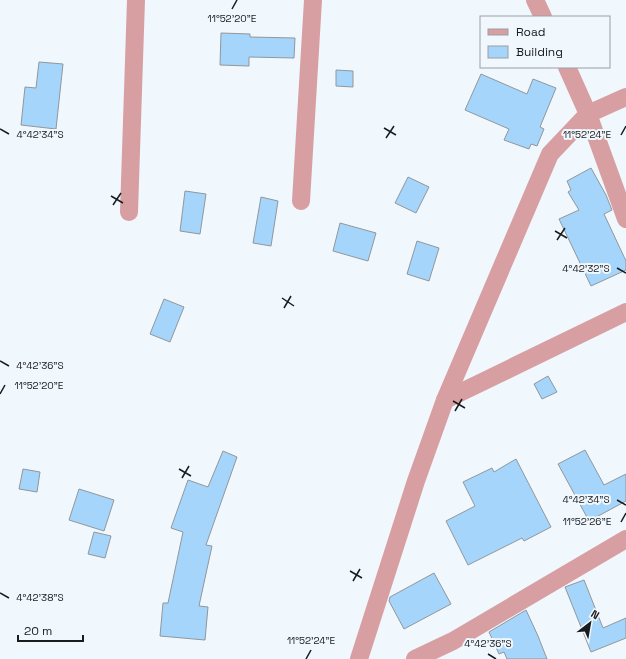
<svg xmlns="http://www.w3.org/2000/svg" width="626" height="659" viewBox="0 0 626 659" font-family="'Space Grotesk',sans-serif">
  <rect width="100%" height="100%" fill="#f0f7fd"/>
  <g fill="#a5d5fa" stroke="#91979c">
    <path d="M 221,33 L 250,34 L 250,37 L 295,38 L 294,58 L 249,57 L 249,66 L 220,65 Z"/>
    <path d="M 39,62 L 63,64 L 56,129 L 21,125 L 25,87 L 36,88 Z"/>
    <path d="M 336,70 L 353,71 L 353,87 L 336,86 Z"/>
    <path d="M 481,74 L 527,94 L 533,79 L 556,88 L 540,127 L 544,129 L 537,146 L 531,144 L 529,149 L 504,140 L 509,129 L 465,110 Z"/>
    <path d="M 591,168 L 606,195 L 612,210 L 604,214 L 626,261 L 626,270 L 591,286 L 559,219 L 579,210 L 568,192 L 571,190 L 567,181 Z"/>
    <path d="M 408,177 L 429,187 L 416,213 L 395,203 Z"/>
    <path d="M 185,191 L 206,194 L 200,234 L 180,231 Z"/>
    <path d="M 261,197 L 278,201 L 271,246 L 253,243 Z"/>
    <path d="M 340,223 L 376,233 L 368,261 L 333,251 Z"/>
    <path d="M 417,241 L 439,248 L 429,281 L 407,274 Z"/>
    <path d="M 164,299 L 184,307 L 170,342 L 150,334 Z"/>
    <path d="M 548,376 L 557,392 L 542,399 L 534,384 Z"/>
    <path d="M 585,450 L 604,485 L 626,474 L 626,501 L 589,521 L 558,464 Z"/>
    <path d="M 223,451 L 237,457 L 206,545 L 212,546 L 199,606 L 208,607 L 205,640 L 160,636 L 163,603 L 168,603 L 183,532 L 171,528 L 188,480 L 208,487 Z"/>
    <path d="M 516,459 L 551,527 L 524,541 L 522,538 L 468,565 L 446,521 L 475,506 L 463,482 L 492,468 L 494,472 Z"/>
    <path d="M 23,469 L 40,472 L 37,492 L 19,489 Z"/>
    <path d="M 79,489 L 114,500 L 104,531 L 69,520 Z"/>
    <path d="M 94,532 L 111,536 L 105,558 L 88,554 Z"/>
    <path d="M 434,573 L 451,604 L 404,629 L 389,601 L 390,597 Z"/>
    <path d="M 584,580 L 603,628 L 626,618 L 626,638 L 591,652 L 565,587 Z"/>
    <path d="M 526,610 L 538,636 L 547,659 L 507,659 L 504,652 L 499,654 L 489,632 Z"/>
  </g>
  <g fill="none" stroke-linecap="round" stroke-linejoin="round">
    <g stroke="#d89fa2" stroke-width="18">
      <path d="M 535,0 L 543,17"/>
      <path d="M 567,67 L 588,114 L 626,219"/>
      <path d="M 301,201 L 313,0"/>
      <path d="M 129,212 L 136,0"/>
      <path d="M 445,400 L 626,312"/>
      <path d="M 359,659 L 416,481 L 445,400 L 550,154 L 588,114 L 626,97"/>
      <path d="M 415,659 L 453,641 L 626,539"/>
    </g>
  </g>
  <path fill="none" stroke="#191b1d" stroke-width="1.5" d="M 232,9 L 237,0M 384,128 L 396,135M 0,129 L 9,134M 621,135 L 626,126M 386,138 L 394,126M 111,196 L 123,203M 113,205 L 121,193M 555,231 L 567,238M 557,240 L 565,228M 617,268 L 626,273M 282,298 L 294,306M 284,308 L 291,296M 0,361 L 9,366M 0,394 L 5,385M 453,401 L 465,408M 455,411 L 462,399M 179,469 L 191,476M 182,478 L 189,466M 617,500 L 626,505M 621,522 L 626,513M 350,571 L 362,578M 353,581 L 360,569M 0,593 L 9,598M 488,654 L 496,659M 306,659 L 311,650"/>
  <g font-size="10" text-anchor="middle" fill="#191b1d" stroke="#f0f7fd" stroke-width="4" stroke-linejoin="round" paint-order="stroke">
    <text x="232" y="22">11°52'20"E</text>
    <text x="40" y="138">4°42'34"S</text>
    <text x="587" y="138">11°52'24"E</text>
    <text x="586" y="272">4°42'32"S</text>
    <text x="40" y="369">4°42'36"S</text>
    <text x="39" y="389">11°52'20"E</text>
    <text x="586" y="503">4°42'34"S</text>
    <text x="587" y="525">11°52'26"E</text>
    <text x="40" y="601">4°42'38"S</text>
    <text x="311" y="644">11°52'24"E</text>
    <text x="488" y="647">4°42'36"S</text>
  </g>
  <rect x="480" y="16" width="130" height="52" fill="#f0f7fd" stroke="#9a9fa3"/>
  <rect x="488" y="29" width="20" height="6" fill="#d89fa2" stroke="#9a9fa3"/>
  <text x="516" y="36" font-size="12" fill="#191b1d">Road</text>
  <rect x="488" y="46" width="20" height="12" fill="#a5d5fa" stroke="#9a9fa3"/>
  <text x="516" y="56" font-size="12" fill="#191b1d">Building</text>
  <g transform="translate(590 623) rotate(31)" stroke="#f0f7fd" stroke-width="3" paint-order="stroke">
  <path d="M0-3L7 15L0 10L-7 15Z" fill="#191b1d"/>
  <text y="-6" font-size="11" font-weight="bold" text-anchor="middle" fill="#191b1d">N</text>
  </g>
  <path d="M18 635v6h65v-6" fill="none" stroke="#191b1d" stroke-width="2"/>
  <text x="24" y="635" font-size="12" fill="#191b1d" stroke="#f0f7fd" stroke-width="3" paint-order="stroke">20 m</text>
</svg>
